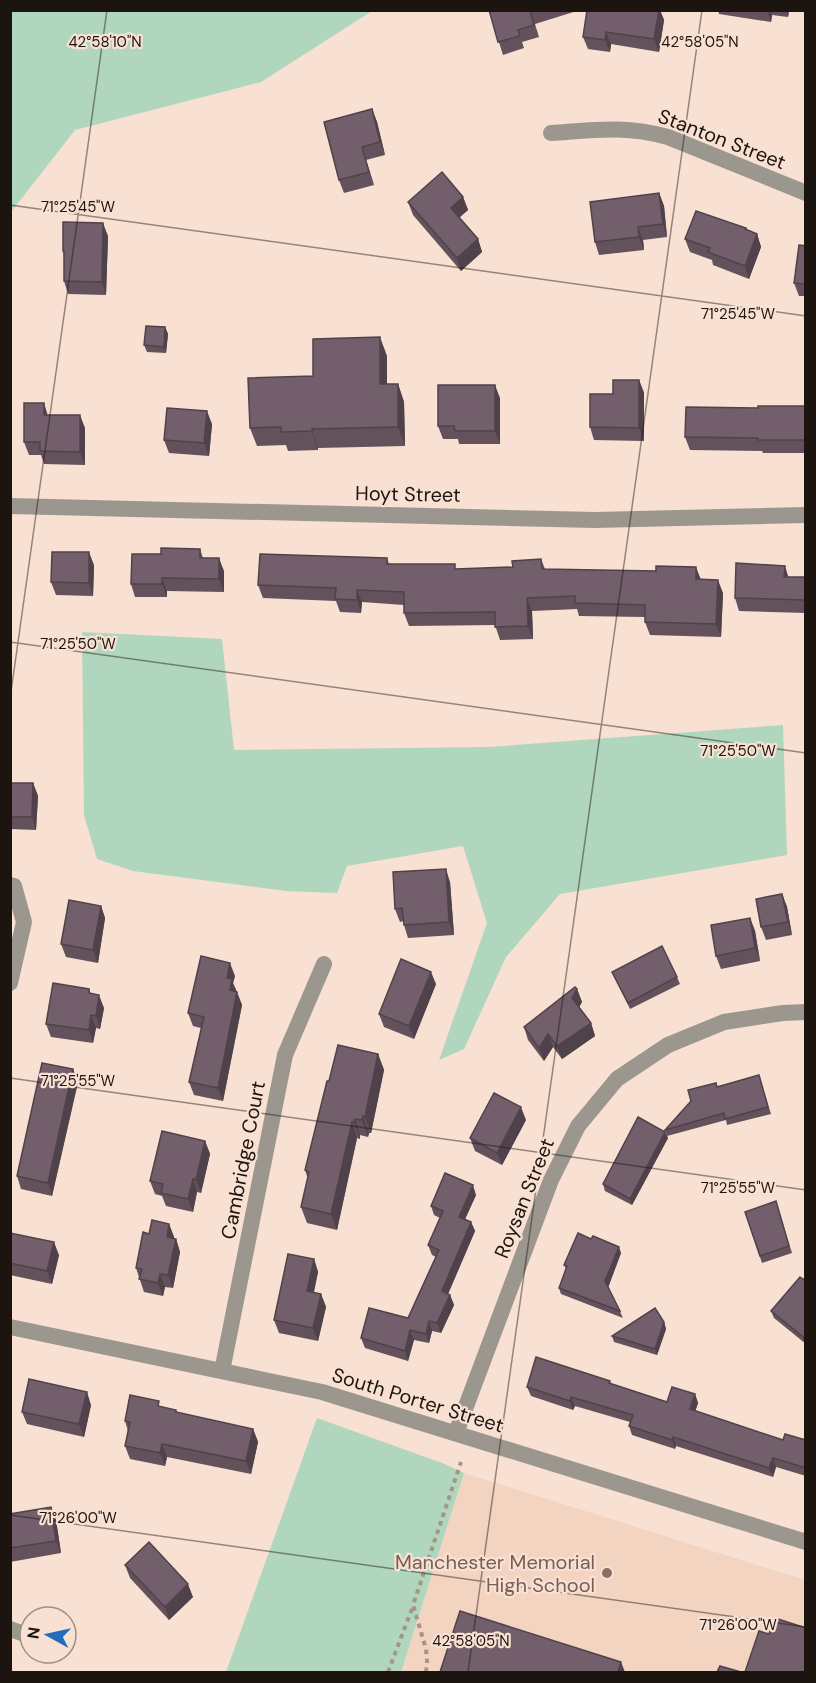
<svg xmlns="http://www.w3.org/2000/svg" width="816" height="1683" viewBox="0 0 816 1683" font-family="'DM Sans',sans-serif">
  <rect width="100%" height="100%" fill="#f8e0d2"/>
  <path fill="#f2d4c1" d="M 464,1473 L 805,1580 L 805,1672 L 401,1672 Z"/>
  <g fill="#b0d6bd">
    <path d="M 11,10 L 372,10 L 372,11 L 261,82 L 75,130 L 11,212 Z"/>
    <path d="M 82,632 L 222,639 L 234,750 L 489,747 L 783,725 L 787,855 L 560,894 L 506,957 L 464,1049 L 439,1060 L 487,923 L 463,846 L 347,866 L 337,893 L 286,891 L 133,871 L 97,859 L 84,815 Z"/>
    <path d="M 317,1418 L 442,1463 L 464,1473 L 401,1672 L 226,1672 Z"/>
  </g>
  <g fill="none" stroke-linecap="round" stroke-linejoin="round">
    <g stroke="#a69489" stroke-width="4" stroke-dasharray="4.5 4.5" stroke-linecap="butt">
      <path d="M 388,1672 L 413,1606"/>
      <path d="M 426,1672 L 427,1661 L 426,1649 L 413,1605 L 461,1462"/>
    </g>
    <g stroke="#9c978e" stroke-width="16">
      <path d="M 551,133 C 594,130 625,125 668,137 L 806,193"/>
      <path d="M 10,506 L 595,520 L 806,515"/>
      <path d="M 10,885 L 14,886 L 24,922 L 10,983"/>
      <path d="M 10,1327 L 322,1392 L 806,1542"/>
      <path d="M 222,1371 L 285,1055 L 324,964"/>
      <path d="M 456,1433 L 551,1180 L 578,1126 L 617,1079 L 668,1045 L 724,1022 L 783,1013 L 806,1012"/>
      <path d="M 10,1629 L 30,1636"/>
    </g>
  </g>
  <g fill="#63515c">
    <path d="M 489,10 L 580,10 L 535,24 L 539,37 L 522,42 L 524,48 L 503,55 Z"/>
    <path d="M 587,10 L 660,10 L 664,20 L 659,52 L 611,44 L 610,52 L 588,49 L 583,37 Z"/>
    <path d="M 718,10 L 789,10 L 788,17 L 772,15 L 771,22 L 719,14 Z"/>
    <path d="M 372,109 L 377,122 L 385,155 L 366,160 L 374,185 L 344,193 L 339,180 Z"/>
    <path d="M 659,193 L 664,206 L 667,237 L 643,240 L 644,250 L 599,255 L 595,242 Z"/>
    <path d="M 463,197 L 468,210 L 459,218 L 478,239 L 482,252 L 461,271 L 413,215 L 408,202 Z"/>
    <path d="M 746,228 L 747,230 L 757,234 L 761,247 L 749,279 L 713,265 L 712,260 L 690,252 L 685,239 Z"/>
    <path d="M 108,236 L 106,295 L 68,294 L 64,281 L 64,256 L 63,251 Z"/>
    <path d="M 806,246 L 806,296 L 799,296 L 794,283 Z"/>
    <path d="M 165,327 L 168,334 L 166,353 L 147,352 L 144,345 Z"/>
    <path d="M 387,356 L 387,384 L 398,384 L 404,402 L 405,446 L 318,448 L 318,450 L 288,451 L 286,445 L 257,446 L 250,428 L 313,376 Z"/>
    <path d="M 639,380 L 644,393 L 644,441 L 594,440 L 590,427 Z"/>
    <path d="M 500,398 L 500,444 L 459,444 L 458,439 L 443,439 L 438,426 Z"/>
    <path d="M 806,406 L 806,453 L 763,453 L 762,451 L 690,450 L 685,437 L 758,408 Z"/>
    <path d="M 48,415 L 85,428 L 85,465 L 44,464 L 41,455 L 29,455 L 24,442 Z"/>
    <path d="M 212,424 L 209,456 L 169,453 L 164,440 Z"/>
    <path d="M 200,549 L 203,558 L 224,571 L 224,592 L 167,591 L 167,597 L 135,597 L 131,584 L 161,554 Z"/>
    <path d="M 387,558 L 389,564 L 457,569 L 513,567 L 541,559 L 545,569 L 701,579 L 723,593 L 721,637 L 650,635 L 645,622 L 645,617 L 579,616 L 577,609 L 532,611 L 533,639 L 500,640 L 495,625 L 409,626 L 404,613 L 404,605 L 362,602 L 361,613 L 340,612 L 336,601 L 263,598 L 258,585 Z"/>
    <path d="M 94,565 L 93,596 L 56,595 L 51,582 Z"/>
    <path d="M 788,577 L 806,577 L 806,613 L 739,611 L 735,598 Z"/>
    <path d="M 10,783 L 33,783 L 38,796 L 36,830 L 10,829 Z"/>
    <path d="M 450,882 L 454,935 L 408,938 L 404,925 L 403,921 L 400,922 L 395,909 Z"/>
    <path d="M 782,894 L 787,907 L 792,935 L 766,940 L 761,927 Z"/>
    <path d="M 101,906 L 105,918 L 98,963 L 66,957 L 61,944 Z"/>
    <path d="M 750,918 L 755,931 L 760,961 L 721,969 L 716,956 Z"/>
    <path d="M 612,972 L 677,977 L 680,984 L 630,1009 Z"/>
    <path d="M 235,976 L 233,983 L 242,1005 L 223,1101 L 194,1095 L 189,1082 L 201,1028 L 193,1026 L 188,1013 Z"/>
    <path d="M 436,984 L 414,1039 L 384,1027 L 379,1014 Z"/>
    <path d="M 89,989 L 91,994 L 104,1008 L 100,1029 L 96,1028 L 93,1043 L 51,1037 L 46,1024 Z"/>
    <path d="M 577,989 L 582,1002 L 579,1007 L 591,1023 L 595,1036 L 562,1059 L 553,1047 L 544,1061 L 528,1040 L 524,1027 Z"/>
    <path d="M 378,1054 L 384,1070 L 371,1133 L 369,1133 L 368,1137 L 360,1135 L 360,1139 L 357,1138 L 337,1230 L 307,1223 L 301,1207 L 308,1179 L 305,1170 L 329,1081 Z"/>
    <path d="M 73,1069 L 78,1082 L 52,1196 L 21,1189 L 17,1176 Z"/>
    <path d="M 759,1075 L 771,1114 L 727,1125 L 726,1120 L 667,1136 L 665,1130 L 717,1087 Z"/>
    <path d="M 526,1120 L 502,1165 L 475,1151 L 470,1138 Z"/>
    <path d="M 665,1132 L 668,1138 L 632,1205 L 605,1191 L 603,1184 Z"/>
    <path d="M 205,1141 L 210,1154 L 201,1193 L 197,1192 L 193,1212 L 166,1206 L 162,1196 L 155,1194 L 150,1181 Z"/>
    <path d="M 476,1195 L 465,1219 L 471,1222 L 475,1231 L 448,1294 L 450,1295 L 454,1305 L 441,1333 L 432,1331 L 429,1343 L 414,1340 L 408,1361 L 365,1348 L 361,1338 L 408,1318 L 436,1257 L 432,1255 L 428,1245 L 440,1218 L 434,1215 L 431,1206 Z"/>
    <path d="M 778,1208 L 792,1253 L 762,1263 L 745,1212 Z"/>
    <path d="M 169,1224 L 174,1237 L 174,1239 L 176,1239 L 180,1252 L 173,1288 L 165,1287 L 163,1296 L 144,1292 L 136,1268 L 149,1234 Z"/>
    <path d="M 10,1233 L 59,1255 L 52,1284 L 10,1275 Z"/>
    <path d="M 591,1239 L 621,1253 L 608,1287 L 623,1318 L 561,1294 L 559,1288 L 566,1269 L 564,1265 Z"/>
    <path d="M 314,1259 L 318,1272 L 314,1292 L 321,1294 L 326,1307 L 318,1341 L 279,1333 L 274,1320 Z"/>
    <path d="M 806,1281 L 806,1344 L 774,1318 L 771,1311 Z"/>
    <path d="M 664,1322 L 666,1329 L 657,1355 L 614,1342 L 612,1336 Z"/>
    <path d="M 610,1381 L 611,1384 L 667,1402 L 695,1394 L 698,1403 L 695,1411 L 783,1440 L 806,1440 L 806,1476 L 776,1467 L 773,1477 L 676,1446 L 675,1449 L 632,1435 L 629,1426 L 630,1422 L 575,1406 L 573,1410 L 531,1396 L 527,1387 Z"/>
    <path d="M 91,1405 L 84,1437 L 27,1424 L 22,1412 Z"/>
    <path d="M 161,1406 L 177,1413 L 253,1429 L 258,1442 L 251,1474 L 167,1457 L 165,1466 L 130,1459 L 125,1446 L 128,1431 L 125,1421 Z"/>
    <path d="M 51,1507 L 56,1520 L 61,1553 L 10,1562 L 10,1514 Z"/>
    <path d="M 125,1565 L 193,1597 L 169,1620 L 130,1578 Z"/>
  </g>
  <g fill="#50424b">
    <path d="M 659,10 L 660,10 L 664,20 L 659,52 L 654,39 Z"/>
    <path d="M 767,10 L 771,10 L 772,15 L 771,22 Z"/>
    <path d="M 786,10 L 789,10 L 788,17 Z"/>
    <path d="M 606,32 L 611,44 L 610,52 L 605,40 Z"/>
    <path d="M 372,109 L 377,122 L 385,155 L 380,142 Z"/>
    <path d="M 362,147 L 366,160 L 374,185 L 369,172 Z"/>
    <path d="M 659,193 L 664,206 L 667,237 L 663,224 Z"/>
    <path d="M 463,197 L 468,210 L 455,221 L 451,208 Z"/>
    <path d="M 103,223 L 108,236 L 106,295 L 102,282 Z"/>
    <path d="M 638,227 L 643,240 L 644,250 L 639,237 Z"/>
    <path d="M 757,234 L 761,247 L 749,279 L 745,266 Z"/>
    <path d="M 478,239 L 482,252 L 461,271 L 457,258 Z"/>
    <path d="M 165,327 L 168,334 L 166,353 L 164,347 Z"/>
    <path d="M 380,337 L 387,356 L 387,402 L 380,384 Z"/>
    <path d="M 639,380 L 644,393 L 644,441 L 639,428 Z"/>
    <path d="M 398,384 L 404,402 L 405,446 L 398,427 Z"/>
    <path d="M 495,385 L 500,398 L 500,444 L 495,431 Z"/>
    <path d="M 44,403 L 48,416 L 44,415 Z"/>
    <path d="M 207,411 L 212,424 L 209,456 L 204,443 Z"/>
    <path d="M 80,415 L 85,428 L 85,465 L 80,452 Z"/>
    <path d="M 312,429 L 318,448 L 318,450 L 312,431 Z"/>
    <path d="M 89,552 L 94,565 L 93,596 L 89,583 Z"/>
    <path d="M 219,558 L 224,571 L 224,592 L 219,579 Z"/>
    <path d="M 785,566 L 789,579 L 784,577 Z"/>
    <path d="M 696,567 L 701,580 L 696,579 Z"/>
    <path d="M 162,578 L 167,591 L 167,597 L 162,584 Z"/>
    <path d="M 718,580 L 723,593 L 721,637 L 716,624 Z"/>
    <path d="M 357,590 L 362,602 L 361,613 L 357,600 Z"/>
    <path d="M 527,598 L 532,611 L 533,639 L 528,626 Z"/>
    <path d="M 33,783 L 38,796 L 36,830 L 32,817 Z"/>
    <path d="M 446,869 L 450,882 L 454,935 L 449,922 Z"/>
    <path d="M 782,894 L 787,907 L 792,935 L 788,922 Z"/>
    <path d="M 101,906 L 105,918 L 98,963 L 93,950 Z"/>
    <path d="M 750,918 L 755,931 L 760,961 L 755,948 Z"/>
    <path d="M 230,963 L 235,976 L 233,983 L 237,992 L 230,990 L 227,978 Z"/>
    <path d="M 431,972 L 436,984 L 414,1039 L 409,1026 Z"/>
    <path d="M 577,989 L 582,1002 L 577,1011 L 572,998 Z"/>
    <path d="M 237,992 L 242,1005 L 223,1101 L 218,1088 Z"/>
    <path d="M 99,995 L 104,1008 L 100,1029 L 96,1016 Z"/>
    <path d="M 91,1015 L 96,1028 L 93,1043 L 89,1030 Z"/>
    <path d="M 591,1023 L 595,1036 L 562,1059 L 557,1046 Z"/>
    <path d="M 548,1034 L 553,1047 L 544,1061 L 539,1048 Z"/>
    <path d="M 378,1054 L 384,1070 L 371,1133 L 365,1117 Z"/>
    <path d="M 73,1069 L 78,1082 L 52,1196 L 48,1183 Z"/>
    <path d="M 521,1107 L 526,1120 L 502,1165 L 497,1153 Z"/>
    <path d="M 363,1116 L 369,1133 L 368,1137 L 362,1120 Z"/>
    <path d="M 355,1119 L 360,1135 L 360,1139 L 354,1122 Z"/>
    <path d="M 352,1122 L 357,1138 L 337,1230 L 331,1214 Z"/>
    <path d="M 665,1132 L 668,1138 L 632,1205 L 630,1199 Z"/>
    <path d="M 205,1141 L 210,1154 L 201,1193 L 196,1180 Z"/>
    <path d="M 193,1179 L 197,1192 L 193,1212 L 188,1199 Z"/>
    <path d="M 473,1185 L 476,1195 L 462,1226 L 459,1217 Z"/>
    <path d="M 471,1222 L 475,1231 L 445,1301 L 442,1291 Z"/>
    <path d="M 169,1224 L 174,1237 L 172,1250 L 167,1237 Z"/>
    <path d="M 176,1239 L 180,1252 L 173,1288 L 168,1275 Z"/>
    <path d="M 54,1242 L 59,1255 L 52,1284 L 47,1271 Z"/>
    <path d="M 619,1247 L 621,1253 L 608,1288 L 605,1281 Z"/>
    <path d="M 314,1259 L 318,1272 L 311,1304 L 307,1291 Z"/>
    <path d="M 160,1274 L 165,1287 L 163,1296 L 158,1283 Z"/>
    <path d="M 321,1294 L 326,1307 L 318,1341 L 313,1328 Z"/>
    <path d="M 450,1295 L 454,1305 L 441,1333 L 437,1323 Z"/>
    <path d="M 429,1321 L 432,1331 L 429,1343 L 426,1334 Z"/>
    <path d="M 664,1322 L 666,1329 L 657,1355 L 655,1349 Z"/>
    <path d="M 410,1330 L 414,1340 L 408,1361 L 405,1351 Z"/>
    <path d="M 87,1392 L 91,1405 L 84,1437 L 79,1424 Z"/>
    <path d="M 695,1394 L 698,1403 L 693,1418 L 690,1409 Z"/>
    <path d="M 571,1397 L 575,1406 L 573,1410 L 570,1401 Z"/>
    <path d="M 253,1429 L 258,1442 L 251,1474 L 246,1461 Z"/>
    <path d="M 673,1437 L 676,1446 L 675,1449 L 672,1440 Z"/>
    <path d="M 162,1444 L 167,1457 L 165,1466 L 160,1453 Z"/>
    <path d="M 773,1458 L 776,1467 L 773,1477 L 769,1468 Z"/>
    <path d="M 51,1507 L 56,1520 L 61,1553 L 56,1541 Z"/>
    <path d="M 188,1584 L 193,1597 L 169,1620 L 165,1607 Z"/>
    <path d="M 621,1662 L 625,1672 L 618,1672 Z"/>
  </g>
  <g fill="#735e6b" stroke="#50424b" stroke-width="1.5">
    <path d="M 489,10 L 533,10 L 530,11 L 534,25 L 518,30 L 520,36 L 498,42 Z"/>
    <path d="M 587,10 L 659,10 L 654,39 L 606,32 L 605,40 L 583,37 Z"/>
    <path d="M 372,109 L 380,142 L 362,147 L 369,172 L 339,180 L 324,122 Z"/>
    <path d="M 442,172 L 463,197 L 451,208 L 478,239 L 457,258 L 408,202 Z"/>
    <path d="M 659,193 L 663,224 L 638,227 L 639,237 L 595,242 L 590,202 Z"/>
    <path d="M 696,211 L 746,228 L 745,229 L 757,234 L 745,266 L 708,252 L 710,248 L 685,239 Z"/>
    <path d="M 63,222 L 103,223 L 102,282 L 64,281 L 64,251 L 63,251 Z"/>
    <path d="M 799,245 L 806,246 L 806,284 L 794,283 Z"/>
    <path d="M 146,326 L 165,327 L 164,347 L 144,345 Z"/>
    <path d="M 380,337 L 380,384 L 398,384 L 398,427 L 312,429 L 312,431 L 281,432 L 281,427 L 250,428 L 248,378 L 313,376 L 313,339 Z"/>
    <path d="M 613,380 L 639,380 L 639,428 L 590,427 L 590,394 L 613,394 Z"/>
    <path d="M 438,385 L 495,385 L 495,431 L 455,431 L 454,426 L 438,426 Z"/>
    <path d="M 24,403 L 44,403 L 44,415 L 80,415 L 80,452 L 40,451 L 40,442 L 24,442 Z"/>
    <path d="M 758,406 L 806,406 L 806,440 L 758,440 L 758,438 L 685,437 L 686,407 L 758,408 Z"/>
    <path d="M 167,408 L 207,411 L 204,443 L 164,440 Z"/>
    <path d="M 161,548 L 200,549 L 200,558 L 219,558 L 219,579 L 162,578 L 162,584 L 131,584 L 132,554 L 161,554 Z"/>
    <path d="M 52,552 L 89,552 L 89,583 L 51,582 Z"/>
    <path d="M 260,554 L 387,558 L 387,564 L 455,564 L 455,569 L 513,567 L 512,561 L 541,559 L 542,569 L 656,571 L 656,566 L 696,567 L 696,579 L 718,580 L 716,624 L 645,622 L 645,605 L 575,603 L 575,596 L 527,598 L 528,626 L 495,627 L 495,612 L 404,613 L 404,592 L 357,590 L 357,600 L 335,599 L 336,588 L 258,585 Z"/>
    <path d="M 736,563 L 785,566 L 784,577 L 806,577 L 806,600 L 735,598 Z"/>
    <path d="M 10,783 L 33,783 L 32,817 L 10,817 Z"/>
    <path d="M 446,869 L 449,922 L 404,925 L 402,908 L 395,909 L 393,872 Z"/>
    <path d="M 782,894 L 788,922 L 761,927 L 756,899 Z"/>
    <path d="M 69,900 L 101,906 L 93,950 L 61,944 Z"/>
    <path d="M 750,918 L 755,948 L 716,956 L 711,925 Z"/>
    <path d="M 662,946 L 677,977 L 628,1003 L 612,972 Z"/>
    <path d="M 201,956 L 230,963 L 227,978 L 232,979 L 230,990 L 237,992 L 218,1088 L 189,1082 L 204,1017 L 188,1013 Z"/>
    <path d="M 401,959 L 431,972 L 409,1026 L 379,1014 Z"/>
    <path d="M 53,983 L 89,989 L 89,993 L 99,995 L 96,1016 L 91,1015 L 89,1030 L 46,1024 Z"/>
    <path d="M 575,987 L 577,989 L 572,998 L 591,1023 L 557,1046 L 548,1034 L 539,1048 L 524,1027 Z"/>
    <path d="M 338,1045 L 378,1054 L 365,1117 L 363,1116 L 362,1120 L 355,1119 L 354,1122 L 352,1122 L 331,1214 L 301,1207 L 309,1172 L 305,1170 L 327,1081 L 329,1081 Z"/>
    <path d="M 42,1063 L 73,1069 L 48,1183 L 17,1176 Z"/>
    <path d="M 759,1075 L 768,1107 L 725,1119 L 724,1113 L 665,1130 L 691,1101 L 688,1090 L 716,1083 L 717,1087 Z"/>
    <path d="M 494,1093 L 521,1107 L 497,1153 L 470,1138 Z"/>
    <path d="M 638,1117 L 665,1132 L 630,1199 L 603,1184 Z"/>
    <path d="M 162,1131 L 205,1141 L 196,1180 L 193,1179 L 188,1199 L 161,1193 L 163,1184 L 150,1181 Z"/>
    <path d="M 445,1173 L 473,1185 L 459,1217 L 471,1222 L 442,1291 L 450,1295 L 437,1323 L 429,1321 L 426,1334 L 410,1330 L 405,1351 L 361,1338 L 369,1308 L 408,1318 L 439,1250 L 428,1245 L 443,1211 L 431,1206 Z"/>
    <path d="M 776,1201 L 789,1246 L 760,1256 L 745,1212 Z"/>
    <path d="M 152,1220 L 169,1224 L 167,1237 L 176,1239 L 168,1275 L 160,1274 L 158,1283 L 139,1279 L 142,1269 L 136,1268 L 143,1232 L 149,1234 Z"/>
    <path d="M 10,1233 L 54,1242 L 47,1271 L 10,1263 Z"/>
    <path d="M 578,1233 L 591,1239 L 593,1236 L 619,1247 L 605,1281 L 620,1311 L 559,1288 L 567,1266 L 564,1265 Z"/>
    <path d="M 288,1254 L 314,1259 L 307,1291 L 321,1294 L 313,1328 L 274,1320 Z"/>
    <path d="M 800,1277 L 806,1281 L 806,1339 L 771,1311 Z"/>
    <path d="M 655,1308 L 664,1322 L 655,1349 L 612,1336 Z"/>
    <path d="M 536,1357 L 610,1381 L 609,1383 L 667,1402 L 672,1387 L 695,1394 L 690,1409 L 783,1440 L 785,1434 L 806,1440 L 806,1468 L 773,1458 L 769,1468 L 673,1437 L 672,1440 L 629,1426 L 633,1415 L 571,1397 L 570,1401 L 527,1387 Z"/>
    <path d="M 29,1379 L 87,1392 L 79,1424 L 22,1412 Z"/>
    <path d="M 130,1395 L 159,1401 L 158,1406 L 176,1410 L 176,1412 L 253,1429 L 246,1461 L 162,1444 L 160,1453 L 125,1446 L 130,1422 L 125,1421 Z"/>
    <path d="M 51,1507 L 56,1541 L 10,1548 L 10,1514 Z"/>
    <path d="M 149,1542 L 188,1584 L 165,1607 L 125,1565 Z"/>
    <path d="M 460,1611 L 621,1662 L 618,1672 L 440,1672 Z"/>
    <path d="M 775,1618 L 806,1628 L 806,1672 L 745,1672 L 759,1631 L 769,1634 Z"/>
    <path d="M 720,1666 L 741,1672 L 717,1672 Z"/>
  </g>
  <path fill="none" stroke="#1c140f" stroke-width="1.5" stroke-opacity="0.45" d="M 10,205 L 806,316M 10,642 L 806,753M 10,699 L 107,10M 10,1078 L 806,1190M 10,1515 L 806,1627M 468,1672 L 702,10"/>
  <circle fill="#8d6e63" stroke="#f8e0d2" stroke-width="2" cx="607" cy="1573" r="6"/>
  <g text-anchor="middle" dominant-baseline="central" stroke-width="4.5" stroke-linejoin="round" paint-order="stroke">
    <g font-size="20" fill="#1c140f" stroke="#f8e0d2">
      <text transform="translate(722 139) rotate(21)">Stanton Street</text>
      <text transform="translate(408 494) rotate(1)">Hoyt Street</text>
      <text transform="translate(243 1160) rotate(-79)">Cambridge Court</text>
      <text transform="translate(524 1198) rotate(-68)">Roysan Street</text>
      <text transform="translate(418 1400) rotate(17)">South Porter Street</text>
    </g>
    <g font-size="20" fill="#785e54" stroke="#f8e0d2" text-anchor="end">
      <text x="595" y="1562">Manchester Memorial<tspan x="595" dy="23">High School</tspan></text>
    </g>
  </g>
  <g font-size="15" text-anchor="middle" fill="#1c140f" stroke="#f8e0d2" stroke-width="4.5" stroke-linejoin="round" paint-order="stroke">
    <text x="105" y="47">42°58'10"N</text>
    <text x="700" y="47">42°58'05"N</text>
    <text x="78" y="212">71°25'45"W</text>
    <text x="738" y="319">71°25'45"W</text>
    <text x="78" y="649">71°25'50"W</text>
    <text x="738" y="756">71°25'50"W</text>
    <text x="78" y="1086">71°25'55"W</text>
    <text x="738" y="1193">71°25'55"W</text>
    <text x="78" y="1523">71°26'00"W</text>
    <text x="738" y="1630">71°26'00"W</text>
    <text x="471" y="1646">42°58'05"N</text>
  </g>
  <rect width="816" height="1683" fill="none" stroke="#1c140f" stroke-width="24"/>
  <g transform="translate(48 1635) rotate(278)"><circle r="28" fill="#f8e0d2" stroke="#a08e84" stroke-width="1.5"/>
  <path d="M0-4.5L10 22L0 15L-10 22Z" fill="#236cbc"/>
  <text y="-9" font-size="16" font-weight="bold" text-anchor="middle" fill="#1c140f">N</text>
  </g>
</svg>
